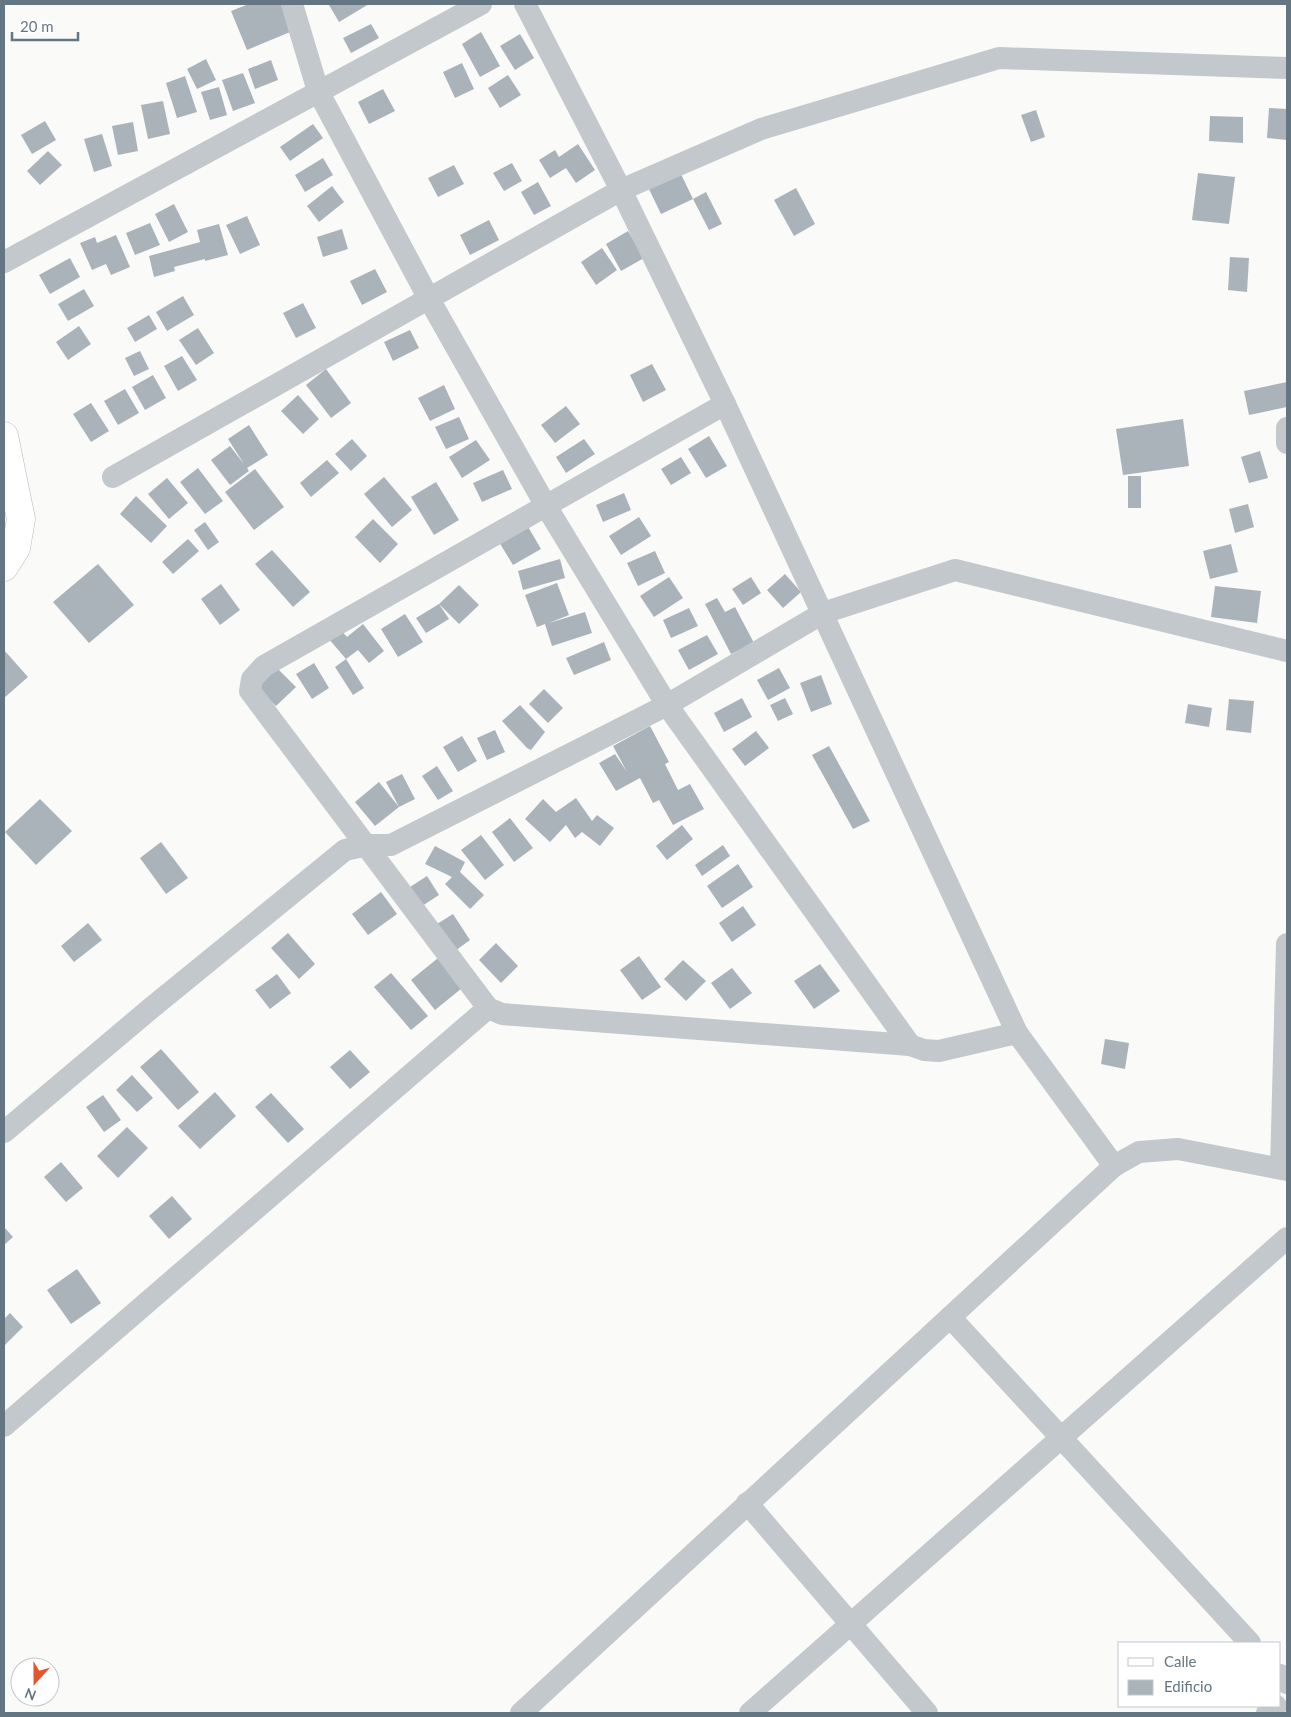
<svg xmlns="http://www.w3.org/2000/svg" width="1291" height="1717" viewBox="0 0 1291 1717" font-family="Lato,sans-serif">
  <rect width="100%" height="100%" fill="#fafaf8"/>
  <g fill="#aab3b9">
    <path d="M 249,4 L 284,4 L 295,30 L 247,50 L 231,11 Z"/>
    <path d="M 331,4 L 369,4 L 339,22 L 329,5 Z"/>
    <path d="M 371,24 L 379,38 L 351,53 L 343,38 Z"/>
    <path d="M 481,32 L 500,66 L 480,77 L 462,44 Z"/>
    <path d="M 520,34 L 534,58 L 515,70 L 500,46 Z"/>
    <path d="M 206,59 L 216,80 L 197,89 L 187,69 Z"/>
    <path d="M 271,60 L 278,80 L 255,89 L 248,69 Z"/>
    <path d="M 462,63 L 474,89 L 455,98 L 443,72 Z"/>
    <path d="M 243,73 L 255,103 L 233,111 L 222,80 Z"/>
    <path d="M 508,75 L 521,95 L 500,108 L 488,88 Z"/>
    <path d="M 185,76 L 197,112 L 177,118 L 166,83 Z"/>
    <path d="M 219,87 L 227,115 L 210,120 L 201,92 Z"/>
    <path d="M 383,89 L 395,111 L 369,124 L 358,102 Z"/>
    <path d="M 163,101 L 170,134 L 148,139 L 141,105 Z"/>
    <path d="M 1269,108 L 1287,109 L 1287,140 L 1267,138 Z"/>
    <path d="M 1036,110 L 1045,137 L 1031,142 L 1021,115 Z"/>
    <path d="M 1210,116 L 1243,117 L 1243,143 L 1209,141 Z"/>
    <path d="M 45,121 L 56,140 L 32,154 L 21,135 Z"/>
    <path d="M 133,122 L 138,151 L 118,155 L 112,126 Z"/>
    <path d="M 313,124 L 323,138 L 290,161 L 280,147 Z"/>
    <path d="M 102,134 L 112,166 L 94,172 L 84,139 Z"/>
    <path d="M 578,144 L 595,170 L 576,183 L 566,168 L 550,178 L 539,160 L 555,150 L 559,157 Z"/>
    <path d="M 48,151 L 62,165 L 40,185 L 27,171 Z"/>
    <path d="M 323,158 L 333,175 L 305,192 L 295,175 Z"/>
    <path d="M 512,163 L 522,181 L 504,191 L 493,173 Z"/>
    <path d="M 454,165 L 464,184 L 438,197 L 428,178 Z"/>
    <path d="M 679,170 L 693,199 L 706,192 L 722,224 L 709,230 L 693,199 L 661,214 L 647,185 Z"/>
    <path d="M 1198,173 L 1235,177 L 1229,224 L 1192,220 Z"/>
    <path d="M 538,182 L 551,206 L 534,215 L 521,192 Z"/>
    <path d="M 332,186 L 344,202 L 319,222 L 307,206 Z"/>
    <path d="M 796,188 L 815,224 L 794,236 L 774,200 Z"/>
    <path d="M 174,204 L 188,232 L 169,242 L 155,214 Z"/>
    <path d="M 247,216 L 260,245 L 240,254 L 226,225 Z"/>
    <path d="M 489,220 L 499,240 L 470,255 L 460,235 Z"/>
    <path d="M 150,223 L 160,245 L 135,255 L 126,233 Z"/>
    <path d="M 219,224 L 228,255 L 205,261 L 205,259 L 174,267 L 175,271 L 154,277 L 149,256 L 200,242 L 197,230 Z"/>
    <path d="M 342,229 L 348,249 L 323,257 L 317,237 Z"/>
    <path d="M 628,231 L 644,258 L 621,271 L 606,244 Z"/>
    <path d="M 116,235 L 130,267 L 111,275 L 106,264 L 92,270 L 80,243 L 95,237 L 97,243 Z"/>
    <path d="M 602,248 L 617,270 L 596,285 L 581,262 Z"/>
    <path d="M 1230,257 L 1249,258 L 1247,292 L 1228,290 Z"/>
    <path d="M 70,258 L 80,277 L 50,294 L 39,275 Z"/>
    <path d="M 375,269 L 387,292 L 362,305 L 350,281 Z"/>
    <path d="M 84,289 L 94,306 L 68,321 L 58,304 Z"/>
    <path d="M 183,296 L 194,315 L 167,331 L 156,312 Z"/>
    <path d="M 303,303 L 316,328 L 296,338 L 283,313 Z"/>
    <path d="M 149,315 L 157,329 L 135,342 L 127,328 Z"/>
    <path d="M 79,326 L 91,344 L 68,360 L 56,342 Z"/>
    <path d="M 198,328 L 214,353 L 196,365 L 179,340 Z"/>
    <path d="M 410,330 L 419,348 L 393,361 L 384,342 Z"/>
    <path d="M 140,351 L 149,369 L 134,376 L 125,358 Z"/>
    <path d="M 182,356 L 197,380 L 178,391 L 164,366 Z"/>
    <path d="M 652,364 L 666,390 L 643,402 L 630,375 Z"/>
    <path d="M 326,369 L 351,403 L 331,418 L 306,385 Z"/>
    <path d="M 153,375 L 166,398 L 145,410 L 132,387 Z"/>
    <path d="M 1287,382 L 1287,407 L 1249,415 L 1244,391 Z"/>
    <path d="M 444,385 L 455,409 L 430,421 L 418,398 Z"/>
    <path d="M 125,389 L 139,413 L 118,425 L 104,401 Z"/>
    <path d="M 298,395 L 319,419 L 303,434 L 281,411 Z"/>
    <path d="M 91,403 L 109,431 L 91,442 L 73,414 Z"/>
    <path d="M 566,406 L 580,424 L 555,443 L 541,425 Z"/>
    <path d="M 459,417 L 469,439 L 446,449 L 435,427 Z"/>
    <path d="M 1183,419 L 1189,466 L 1123,475 L 1116,429 Z"/>
    <path d="M 249,425 L 268,455 L 247,468 L 249,471 L 230,485 L 211,460 L 230,446 L 244,464 L 228,439 Z"/>
    <path d="M 709,436 L 727,466 L 706,478 L 688,449 Z"/>
    <path d="M 352,439 L 367,456 L 351,471 L 335,454 Z"/>
    <path d="M 584,439 L 595,454 L 566,473 L 556,457 Z"/>
    <path d="M 476,440 L 490,460 L 462,478 L 449,457 Z"/>
    <path d="M 1260,451 L 1268,478 L 1249,483 L 1241,457 Z"/>
    <path d="M 681,457 L 691,473 L 671,485 L 661,469 Z"/>
    <path d="M 327,460 L 339,473 L 311,497 L 300,483 Z"/>
    <path d="M 198,468 L 223,501 L 205,514 L 180,482 Z"/>
    <path d="M 255,469 L 284,507 L 254,530 L 225,492 Z"/>
    <path d="M 503,470 L 512,489 L 482,502 L 473,483 Z"/>
    <rect x="1128" y="476" width="13" height="32"/>
    <path d="M 384,477 L 412,510 L 392,527 L 364,494 Z"/>
    <path d="M 167,478 L 188,503 L 169,519 L 148,494 Z"/>
    <path d="M 436,482 L 459,520 L 434,535 L 411,497 Z"/>
    <path d="M 624,493 L 631,510 L 603,522 L 596,505 Z"/>
    <path d="M 136,496 L 167,526 L 151,543 L 120,514 Z"/>
    <path d="M 1248,504 L 1254,527 L 1235,533 L 1229,509 Z"/>
    <path d="M 639,517 L 651,536 L 621,555 L 609,536 Z"/>
    <path d="M 373,519 L 398,544 L 380,563 L 355,537 Z"/>
    <path d="M 205,522 L 219,542 L 208,550 L 194,530 Z"/>
    <path d="M 527,525 L 541,549 L 513,565 L 499,542 Z"/>
    <path d="M 188,539 L 199,551 L 173,574 L 162,562 Z"/>
    <path d="M 1231,544 L 1238,572 L 1210,579 L 1203,551 Z"/>
    <path d="M 272,550 L 310,592 L 293,607 L 255,564 Z"/>
    <path d="M 655,551 L 665,573 L 638,586 L 627,563 Z"/>
    <path d="M 560,559 L 565,578 L 523,590 L 518,571 Z"/>
    <path d="M 98,564 L 134,605 L 89,643 L 53,602 Z"/>
    <path d="M 785,574 L 801,592 L 783,608 L 767,590 Z"/>
    <path d="M 669,577 L 683,598 L 654,617 L 640,596 Z"/>
    <path d="M 751,577 L 761,593 L 743,605 L 732,589 Z"/>
    <path d="M 557,583 L 569,615 L 549,623 L 585,612 L 592,633 L 552,646 L 545,624 L 537,627 L 525,595 Z"/>
    <path d="M 221,584 L 240,610 L 220,625 L 201,599 Z"/>
    <path d="M 459,585 L 479,605 L 459,624 L 439,604 L 449,619 L 426,633 L 416,618 L 439,604 Z"/>
    <path d="M 1215,586 L 1261,591 L 1257,623 L 1211,617 Z"/>
    <path d="M 717,598 L 725,612 L 735,607 L 754,643 L 731,654 L 705,604 Z"/>
    <path d="M 689,608 L 698,626 L 671,638 L 663,620 Z"/>
    <path d="M 405,614 L 423,642 L 398,657 L 381,629 Z"/>
    <path d="M 363,624 L 384,651 L 369,663 L 358,650 L 346,659 L 328,638 L 339,628 L 347,637 Z"/>
    <path d="M 707,635 L 718,654 L 689,670 L 678,650 Z"/>
    <path d="M 604,642 L 611,660 L 574,675 L 566,658 Z"/>
    <path d="M 4,650 L 28,677 L 4,698 Z"/>
    <path d="M 346,659 L 364,688 L 353,695 L 335,667 Z"/>
    <path d="M 314,663 L 329,688 L 312,699 L 296,674 Z"/>
    <path d="M 276,667 L 296,687 L 276,706 L 256,687 Z"/>
    <path d="M 779,668 L 790,688 L 768,700 L 757,680 Z"/>
    <path d="M 821,675 L 832,704 L 811,712 L 800,683 Z"/>
    <path d="M 544,689 L 563,708 L 548,723 L 529,704 Z"/>
    <path d="M 742,698 L 752,717 L 724,732 L 714,713 Z"/>
    <path d="M 785,698 L 793,714 L 778,721 L 770,705 Z"/>
    <path d="M 1229,699 L 1254,701 L 1251,733 L 1226,730 Z"/>
    <path d="M 1188,704 L 1212,708 L 1209,727 L 1185,723 Z"/>
    <path d="M 520,705 L 545,732 L 531,750 L 527,748 L 502,721 Z"/>
    <path d="M 650,726 L 669,762 L 665,764 L 678,790 L 690,784 L 704,809 L 673,825 L 659,800 L 653,803 L 640,778 L 616,791 L 599,763 L 615,754 L 627,772 L 613,746 Z"/>
    <path d="M 495,730 L 505,752 L 487,760 L 477,738 Z"/>
    <path d="M 756,731 L 769,748 L 745,766 L 732,749 Z"/>
    <path d="M 462,736 L 477,761 L 458,772 L 443,747 Z"/>
    <path d="M 829,746 L 870,821 L 853,829 L 812,755 Z"/>
    <path d="M 437,766 L 453,791 L 438,800 L 422,776 Z"/>
    <path d="M 402,774 L 415,799 L 399,807 L 386,782 Z"/>
    <path d="M 379,782 L 399,807 L 375,826 L 355,802 Z"/>
    <path d="M 576,798 L 592,821 L 597,815 L 614,828 L 600,846 L 582,832 L 575,838 L 566,825 L 550,842 L 525,819 L 543,799 L 556,812 Z"/>
    <path d="M 40,799 L 72,831 L 36,865 L 5,832 Z"/>
    <path d="M 510,818 L 533,848 L 514,862 L 492,832 Z"/>
    <path d="M 682,825 L 693,839 L 667,860 L 656,846 Z"/>
    <path d="M 481,835 L 504,865 L 485,880 L 461,850 Z"/>
    <path d="M 161,842 L 188,878 L 166,894 L 140,858 Z"/>
    <path d="M 723,845 L 730,856 L 702,876 L 695,865 Z"/>
    <path d="M 435,846 L 465,862 L 460,872 L 484,895 L 470,909 L 445,884 L 452,877 L 425,864 Z"/>
    <path d="M 738,864 L 753,887 L 722,908 L 707,886 Z"/>
    <path d="M 427,876 L 439,895 L 419,908 L 407,889 Z"/>
    <path d="M 381,892 L 397,914 L 368,935 L 352,914 Z"/>
    <path d="M 743,906 L 756,925 L 732,942 L 719,923 Z"/>
    <path d="M 453,914 L 470,940 L 455,951 L 437,924 Z"/>
    <path d="M 88,923 L 102,940 L 74,962 L 61,946 Z"/>
    <path d="M 288,933 L 315,964 L 299,979 L 271,948 Z"/>
    <path d="M 496,943 L 518,966 L 501,983 L 479,960 Z"/>
    <path d="M 443,954 L 467,984 L 435,1010 L 411,980 Z"/>
    <path d="M 639,956 L 661,987 L 642,1000 L 620,970 Z"/>
    <path d="M 683,960 L 706,981 L 686,1001 L 664,979 Z"/>
    <path d="M 820,964 L 840,991 L 814,1009 L 794,981 Z"/>
    <path d="M 732,968 L 752,993 L 730,1009 L 711,983 Z"/>
    <path d="M 391,973 L 428,1016 L 411,1030 L 374,987 Z"/>
    <path d="M 277,974 L 291,993 L 270,1009 L 255,990 Z"/>
    <path d="M 1105,1039 L 1129,1043 L 1125,1069 L 1101,1064 Z"/>
    <path d="M 161,1049 L 199,1092 L 178,1110 L 140,1067 Z"/>
    <path d="M 350,1050 L 370,1072 L 350,1089 L 330,1067 Z"/>
    <path d="M 132,1075 L 153,1098 L 137,1112 L 116,1090 Z"/>
    <path d="M 215,1092 L 236,1116 L 200,1149 L 178,1126 Z"/>
    <path d="M 271,1093 L 304,1129 L 288,1143 L 255,1107 Z"/>
    <path d="M 103,1095 L 121,1120 L 104,1132 L 86,1107 Z"/>
    <path d="M 127,1127 L 148,1148 L 118,1178 L 97,1156 Z"/>
    <path d="M 61,1162 L 83,1188 L 66,1202 L 44,1177 Z"/>
    <path d="M 172,1196 L 192,1219 L 169,1239 L 149,1216 Z"/>
    <path d="M 4,1227 L 13,1237 L 4,1245 Z"/>
    <path d="M 77,1269 L 101,1303 L 71,1324 L 47,1290 Z"/>
    <path d="M 10,1313 L 23,1327 L 4,1346 L 4,1319 Z"/>
  </g>
  <g fill="none" stroke-linecap="round" stroke-linejoin="round">
    <g stroke="#b5babe" stroke-width="29">
      <path id="major" d="M 4,436 L 21,519 L 16,548 L 4,567"/>
    </g>
    <g stroke="#c3c8cc" stroke-width="22">
      <path d="M 292,4 L 318,91 L 429,299 L 546,506 L 667,705 L 910,1045"/>
      <path d="M 525,4 L 621,190 L 725,404 L 1017,1033 L 1114,1166"/>
      <path d="M 4,262 L 481,4"/>
      <path d="M 725,404 L 264,666 L 252,679 L 250,691 L 488,1008 L 502,1014 L 910,1045 L 924,1050 L 939,1051 L 1017,1033"/>
      <path d="M 1287,428 L 1287,443"/>
      <path d="M 113,477 L 621,190 L 761,129 L 999,58 L 1287,68"/>
      <path d="M 4,1132 L 150,1009 L 345,850 L 368,845 L 391,845 L 667,705 L 823,613 L 955,570 L 1287,651"/>
      <path d="M 1281,1168 L 1287,944"/>
      <path d="M 950,1317 L 1250,1643"/>
      <path d="M 4,1426 L 488,1008"/>
      <path d="M 747,1503 L 927,1713"/>
      <path d="M 1280,1675 L 1287,1683"/>
      <path d="M 521,1713 L 1114,1166 L 1139,1152 L 1178,1149 L 1287,1170"/>
      <path d="M 750,1713 L 1287,1238"/>
      <path d="M 1267,1713 L 1276,1706"/>
    </g>
    <use href="#major" stroke="#fff" stroke-width="28"/>
  </g>
  <rect width="1291" height="1717" fill="none" stroke="#657683" stroke-width="10"/>
  <rect x="1118" y="1642" width="162" height="65" fill="#ffffff" stroke="#c1c8cd"/>
  <rect x="1128" y="1658" width="25" height="8" fill="#ffffff" stroke="#c1c8cd"/>
  <text x="1164" y="1667" font-size="15" fill="#657683">Calle</text>
  <rect x="1128" y="1680" width="25" height="15" fill="#aab3b9" stroke="#c1c8cd"/>
  <text x="1164" y="1692" font-size="15" fill="#657683">Edificio</text>
  <g transform="translate(35 1682) rotate(201)"><circle r="24" fill="#ffffff" stroke="#c1c8cd"/>
  <path d="M0-4L9 19L0 12L-9 19Z" fill="#e4572e"/>
  <text y="-8" font-size="14" font-weight="bold" text-anchor="middle" fill="#657683">N</text>
  </g>
  <path d="M12 32v8h66v-8" fill="none" stroke="#657683" stroke-width="2.5"/>
  <text x="20" y="32" font-size="15" fill="#657683" stroke="#ffffff" stroke-width="4" paint-order="stroke">20 m</text>
</svg>
